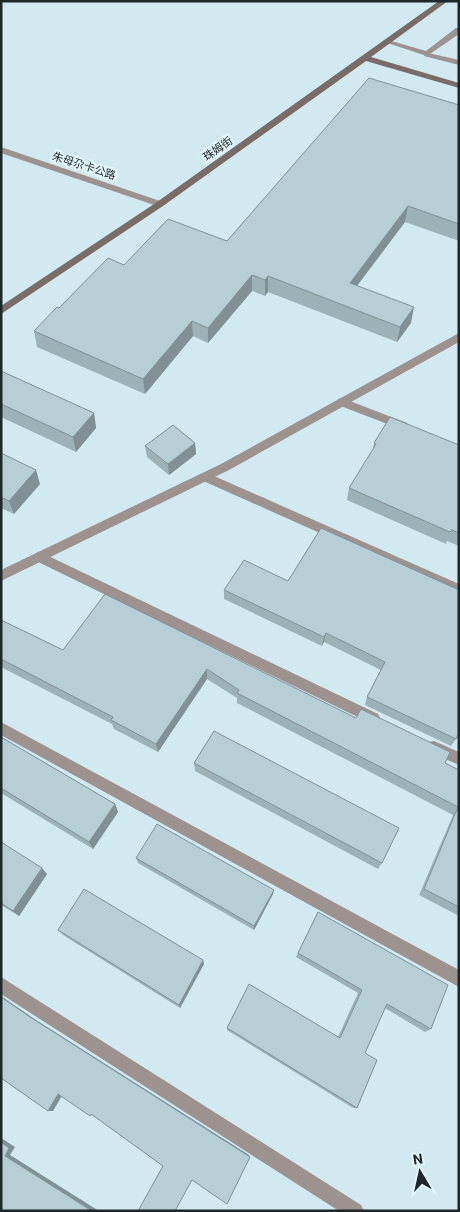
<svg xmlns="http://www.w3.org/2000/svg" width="460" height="1212" viewBox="0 0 460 1212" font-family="Roboto,'Noto Sans SC',sans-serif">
  <rect width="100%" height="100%" fill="#d2e9f2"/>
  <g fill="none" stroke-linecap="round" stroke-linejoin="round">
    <g fill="#9c9290" fill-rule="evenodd">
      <path d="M 424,52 L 459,60 L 459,65 L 424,56 Z"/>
      <path d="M 342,398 L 407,423 L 409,426 L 403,430 L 338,405 L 337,402 L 338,399 Z"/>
      <path d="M 205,472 L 459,584 L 459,595 L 201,480 L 199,477 Z"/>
      <path d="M 40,552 L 378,714 L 380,718 L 378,722 L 373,724 L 368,722 L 36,561 L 34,557 L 36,553 Z"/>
      <path d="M 1,722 L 459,970 L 459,987 L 1,735 Z"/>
      <path d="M 434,741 L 459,752 L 459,765 L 429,752 L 427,747 L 429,742 Z"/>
      <path d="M 1,977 L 361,1205 L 364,1211 L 339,1211 L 1,994 Z"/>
    </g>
    <g fill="#9c9290" fill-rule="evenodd">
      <path d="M 456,28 L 459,28 L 459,34 L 427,56 L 384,42 L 388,40 L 426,51 Z"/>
      <path d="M 1,147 L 163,202 L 165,204 L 160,207 L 157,206 L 1,153 Z"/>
      <path d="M 459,333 L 459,342 L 229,470 L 1,581 L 1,570 L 221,464 Z"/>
    </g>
    <path fill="#796b68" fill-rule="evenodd" d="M 439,1 L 448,1 L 371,57 L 459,83 L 459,88 L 366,61 L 163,206 L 1,314 L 1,306 L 157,202 Z"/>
  </g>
  <g fill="#9db1b9">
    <path d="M 459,105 L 459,241 L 405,222 L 357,286 L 411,323 L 397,342 L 268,292 L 265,296 L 252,291 L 208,343 L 193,336 L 145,394 L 37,347 L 34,331 L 59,308 L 124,265 L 227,241 Z"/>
    <path d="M 1,371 L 94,413 L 96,428 L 76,452 L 1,417 Z"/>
    <path d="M 195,443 L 196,454 L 169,475 L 147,457 L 145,446 Z"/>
    <path d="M 374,443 L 459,445 L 459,546 L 447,541 L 446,544 L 347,500 L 349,488 L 373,450 Z"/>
    <path d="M 1,453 L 40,484 L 14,514 L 1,508 Z"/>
    <path d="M 321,528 L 456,739 L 451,746 L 365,705 L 367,697 L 381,670 L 324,642 L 322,646 L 224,599 L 224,590 L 288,581 Z"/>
    <path d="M 105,594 L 459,770 L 459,916 L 419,895 L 453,815 L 237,703 L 237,698 L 207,679 L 158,752 L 114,729 L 112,724 L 1,667 L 1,620 L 63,650 Z"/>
    <path d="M 1,737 L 115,804 L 118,812 L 93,849 L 1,793 Z"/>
    <path d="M 194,763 L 382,863 L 378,869 L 195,771 Z"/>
    <path d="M 1,842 L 47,874 L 19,916 L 1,905 Z"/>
    <path d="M 136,858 L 274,890 L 273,894 L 254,930 L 138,863 Z"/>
    <path d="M 318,912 L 431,1029 L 425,1032 L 385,1008 L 365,1053 L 357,1108 L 353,1108 L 227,1030 L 227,1028 L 338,1037 L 358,993 L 296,957 Z"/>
    <path d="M 58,930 L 204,964 L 180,1008 L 63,935 Z"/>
  </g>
  <g fill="#809096">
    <path d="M 408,206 L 405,222 L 347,299 L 350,283 Z"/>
    <path d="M 252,275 L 252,291 L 208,343 L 208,328 Z"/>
    <path d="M 268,276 L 268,292 L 265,296 L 265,280 Z"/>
    <path d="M 414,307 L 411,323 L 397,342 L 400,327 Z"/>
    <path d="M 192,321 L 193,336 L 145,394 L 143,379 Z"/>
    <path d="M 94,413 L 96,428 L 76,452 L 73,437 Z"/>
    <path d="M 195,443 L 196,454 L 169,475 L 168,464 Z"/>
    <path d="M 36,470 L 40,484 L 14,514 L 9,501 Z"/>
    <path d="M 326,633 L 324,642 L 322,646 L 324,637 Z"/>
    <path d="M 207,669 L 207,679 L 158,752 L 156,744 Z"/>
    <path d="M 115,804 L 118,812 L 93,849 L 89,842 Z"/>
    <path d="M 42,868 L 47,874 L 19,916 L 13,911 Z"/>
    <path d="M 274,890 L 273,894 L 254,930 L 254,926 Z"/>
    <path d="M 203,960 L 204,964 L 180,1008 L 179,1005 Z"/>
    <path d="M 1,996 L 36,1020 L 249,1155 L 250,1157 L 30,1017 L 1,997 Z"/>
    <path d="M 58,1094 L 63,1094 L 53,1111 L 48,1111 Z"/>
    <path d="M 1,1138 L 15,1147 L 10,1155 L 99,1211 L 92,1211 L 5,1156 L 1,1142 Z"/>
  </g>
  <g fill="#b7ced7" stroke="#809096">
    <path d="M 369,78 L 459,105 L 459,224 L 408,206 L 350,283 L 414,307 L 400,327 L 268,276 L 265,280 L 252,275 L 208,328 L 192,321 L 143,379 L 34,331 L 57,307 L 59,308 L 108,258 L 124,265 L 168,219 L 227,241 Z"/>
    <path d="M 1,371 L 94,413 L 73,437 L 1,404 Z"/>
    <path d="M 390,417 L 459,445 L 459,533 L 452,530 L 450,532 L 349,488 L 376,444 L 374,443 Z"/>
    <path d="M 173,425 L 195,443 L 168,464 L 145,446 Z"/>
    <path d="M 1,453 L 36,470 L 9,501 L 1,497 Z"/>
    <path d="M 321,528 L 459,590 L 459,732 L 456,739 L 367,697 L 385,662 L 326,633 L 324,637 L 224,590 L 244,560 L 288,581 Z"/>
    <path d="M 105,594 L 356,718 L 361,709 L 450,752 L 445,763 L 459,770 L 459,907 L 424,889 L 458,807 L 237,693 L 239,690 L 207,669 L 156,744 L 111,720 L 113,717 L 1,659 L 1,620 L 63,650 Z"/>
    <path d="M 214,731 L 399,828 L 382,863 L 194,763 Z"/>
    <path d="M 1,737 L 115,804 L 89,842 L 1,788 Z"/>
    <path d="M 157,824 L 274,890 L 254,926 L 136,858 Z"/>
    <path d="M 1,842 L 42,868 L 13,911 L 1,903 Z"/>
    <path d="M 84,889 L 203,960 L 179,1005 L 58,930 Z"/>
    <path d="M 318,912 L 448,985 L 431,1029 L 387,1004 L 365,1053 L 377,1060 L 357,1108 L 227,1028 L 249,984 L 340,1038 L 362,990 L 298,953 Z"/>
    <path d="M 1,997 L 30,1017 L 250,1157 L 227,1204 L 192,1180 L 175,1211 L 138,1211 L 163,1166 L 91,1114 L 90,1116 L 58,1094 L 48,1111 L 1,1078 Z"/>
    <path d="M 1,1142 L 9,1148 L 5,1156 L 92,1211 L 1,1211 Z"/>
  </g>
  <g text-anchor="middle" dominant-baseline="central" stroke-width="5" stroke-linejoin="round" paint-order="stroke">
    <g font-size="11" fill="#1e272a" stroke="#e3f5fc">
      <text transform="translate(218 149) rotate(-35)">珠姆街</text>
      <text transform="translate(84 166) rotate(18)">朱母尕卡公路</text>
    </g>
  </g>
  <rect width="460" height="1212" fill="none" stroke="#1e272a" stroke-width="5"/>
  <g transform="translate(420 1172) rotate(351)" stroke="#e3f5fc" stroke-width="4" paint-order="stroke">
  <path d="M0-4L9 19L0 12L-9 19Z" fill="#1e272a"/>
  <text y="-8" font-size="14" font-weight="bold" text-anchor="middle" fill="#1e272a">N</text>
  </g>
</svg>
